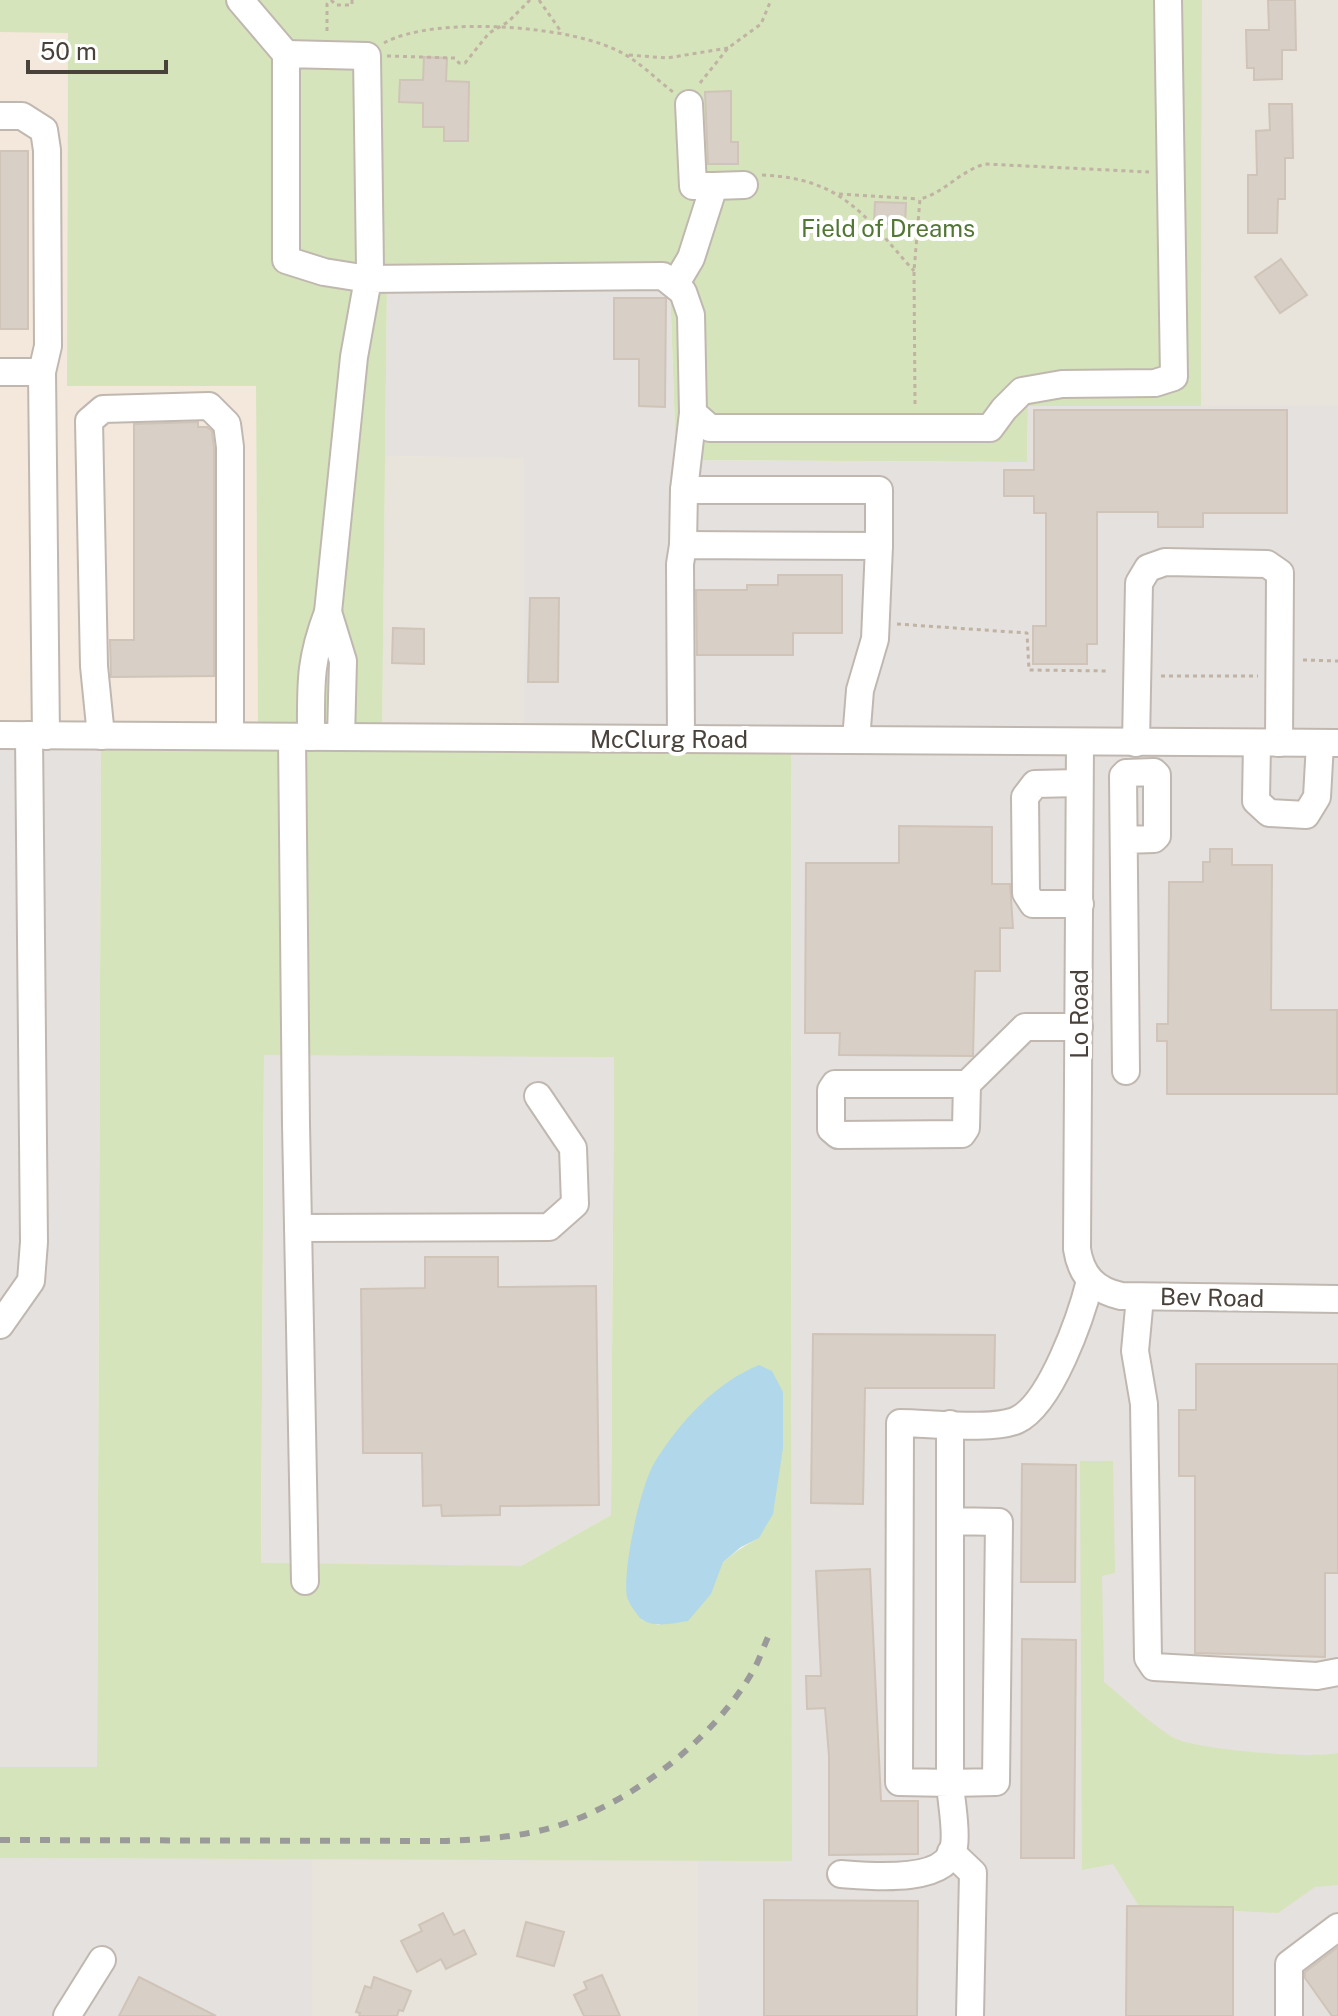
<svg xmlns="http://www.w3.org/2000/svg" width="1338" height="2016" viewBox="0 0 1338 2016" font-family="'Public Sans',sans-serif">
  <rect width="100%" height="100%" fill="#f5f2ed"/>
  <g fill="#e8e3db">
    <path d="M 1202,0 L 1338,0 L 1338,406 L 1201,406 Z"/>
    <path d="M 385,456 L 524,457 L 524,738 L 382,737 Z"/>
    <path d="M 312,1859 L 698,1860 L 698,2016 L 312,2016 Z"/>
  </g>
  <path fill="#f4e7db" d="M 0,32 L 68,32 L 67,385 L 256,386 L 258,737 L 0,735 Z"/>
  <g fill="#e5e1de">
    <path d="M 387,284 L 670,286 L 676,460 L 1027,462 L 1028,406 L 1338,406 L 1338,2016 L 698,2016 L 698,1860 L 792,1860 L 791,740 L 524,738 L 524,458 L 385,456 Z"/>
    <path d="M 0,735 L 101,736 L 97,1768 L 0,1767 Z"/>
    <path d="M 264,1054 L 614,1056 L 611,1515 L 521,1566 L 261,1564 Z"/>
    <path d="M 0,1858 L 312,1859 L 312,2016 L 0,2016 Z"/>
  </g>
  <g fill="#d5e4ba" fill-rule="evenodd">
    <path d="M 0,0 L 1202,0 L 1201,406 L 1028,406 L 1027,462 L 676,460 L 670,286 L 387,284 L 382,737 L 791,740 L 792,1861 L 0,1858 L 0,1767 L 97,1767 L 101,736 L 258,736 L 256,386 L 67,386 L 68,33 L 0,32 ZM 264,1055 L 614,1057 L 611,1515 L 521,1566 L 261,1563 ZM 759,1538 C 719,1558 690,1594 659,1625 L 642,1620 L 628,1600 Z"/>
    <path d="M 1080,1461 L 1113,1461 L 1115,1573 L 1102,1576 L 1104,1682 C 1126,1700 1148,1722 1172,1737 C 1194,1750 1312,1759 1338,1753 L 1338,1885 L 1315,1887 L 1278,1913 L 1139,1906 L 1113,1864 L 1082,1870 Z"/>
  </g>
  <path fill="#b0d8ea" d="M 759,1365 L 772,1371 L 783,1392 L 783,1448 L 773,1514 L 759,1538 L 741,1547 L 723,1562 L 711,1594 L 688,1621 C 673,1623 653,1629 640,1618 C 636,1613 629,1604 627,1597 C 622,1570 641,1482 656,1460 C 681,1421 715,1383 759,1365 Z"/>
  <g fill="#d8cfc6" stroke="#cfc4b7" stroke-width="2">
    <path d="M 1268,0 L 1295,0 L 1296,50 L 1282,50 L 1282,79 L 1254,80 L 1254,68 L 1247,68 L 1246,30 L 1269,30 Z"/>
    <path d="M 424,57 L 447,58 L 446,81 L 469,82 L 468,141 L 444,141 L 444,127 L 423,127 L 423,103 L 399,102 L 400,80 L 423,80 Z"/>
    <path d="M 731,91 L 731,142 L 738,142 L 738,164 L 708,164 L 705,92 Z"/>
    <path d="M 1269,104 L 1292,104 L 1293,158 L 1285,158 L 1285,199 L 1278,199 L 1277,233 L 1248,233 L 1248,175 L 1257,175 L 1256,131 L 1270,130 Z"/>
    <rect x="0" y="151" width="28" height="178"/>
    <path d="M 875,202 L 906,203 L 905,225 L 874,223 Z"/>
    <path d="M 1281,259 L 1307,295 L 1280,313 L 1255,277 Z"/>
    <path d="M 614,298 L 666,298 L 665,407 L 639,406 L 639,359 L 614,359 Z"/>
    <path d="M 1034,410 L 1287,410 L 1287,513 L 1203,513 L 1203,527 L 1158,527 L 1158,512 L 1097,512 L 1097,644 L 1087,644 L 1087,664 L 1033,664 L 1033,626 L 1046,626 L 1046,513 L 1034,513 L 1034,496 L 1004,496 L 1004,470 L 1034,470 Z"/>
    <path d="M 198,422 L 198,427 L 207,427 L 212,431 L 214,448 L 214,676 L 111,677 L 110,640 L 134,640 L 134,424 Z"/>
    <path d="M 778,575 L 842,575 L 842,633 L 793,633 L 793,655 L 697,655 L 696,590 L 747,590 L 747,585 L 778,585 Z"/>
    <path d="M 530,598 L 559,598 L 558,682 L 528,682 Z"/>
    <path d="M 393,628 L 424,629 L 424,664 L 392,663 Z"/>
    <path d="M 899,826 L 992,827 L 992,884 L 1010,884 L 1013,928 L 1000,928 L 1000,971 L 975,971 L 973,1056 L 839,1055 L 840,1033 L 805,1033 L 806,863 L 899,863 Z"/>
    <path d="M 1210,849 L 1232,849 L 1232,865 L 1272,865 L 1271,1010 L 1337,1010 L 1337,1094 L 1167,1094 L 1167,1041 L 1157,1041 L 1157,1024 L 1168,1024 L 1169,882 L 1203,882 L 1203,862 L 1210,862 Z"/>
    <path d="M 425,1257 L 498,1257 L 498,1287 L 596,1286 L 599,1505 L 500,1506 L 500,1515 L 442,1516 L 441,1505 L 423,1506 L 422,1453 L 363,1453 L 361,1289 L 425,1288 Z"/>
    <path d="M 813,1334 L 995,1335 L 994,1388 L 865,1388 L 863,1504 L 811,1503 Z"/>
    <path d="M 1196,1364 L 1338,1364 L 1338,1573 L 1325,1573 L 1325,1657 L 1195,1653 L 1195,1476 L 1179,1476 L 1179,1410 L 1196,1410 Z"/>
    <path d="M 1022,1464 L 1076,1465 L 1075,1582 L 1021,1582 Z"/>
    <path d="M 870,1569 L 881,1801 L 918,1801 L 918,1854 L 829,1855 L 829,1756 L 825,1708 L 807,1709 L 806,1676 L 821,1676 L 816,1571 Z"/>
    <path d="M 1022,1639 L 1076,1640 L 1074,1858 L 1021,1858 Z"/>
    <path d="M 764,1900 L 918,1901 L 917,2016 L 764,2016 Z"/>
    <path d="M 1127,1906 L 1233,1907 L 1233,2016 L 1126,2016 Z"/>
    <path d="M 443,1913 L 454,1935 L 464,1930 L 476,1954 L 446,1969 L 441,1959 L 417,1972 L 401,1941 L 422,1931 L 419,1925 Z"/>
    <path d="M 526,1922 L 564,1932 L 554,1966 L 517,1956 Z"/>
    <path d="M 1338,1947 L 1338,2016 L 1332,2016 L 1305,1978 L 1305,1972 Z"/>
    <path d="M 602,1975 L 620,2016 L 584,2016 L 574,1995 L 587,1989 L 584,1982 Z"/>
    <path d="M 139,1977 L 216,2016 L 119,2016 Z"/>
    <path d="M 374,1977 L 411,1991 L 403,2011 L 399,2010 L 397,2016 L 359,2016 L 360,2013 L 356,2012 L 365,1986 L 371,1988 Z"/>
  </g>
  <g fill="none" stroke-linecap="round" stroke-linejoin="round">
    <g stroke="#c0b8b0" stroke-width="30">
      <g id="minor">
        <path d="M 240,0 L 286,54"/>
        <path d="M 689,104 L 693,186 L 714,186"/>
        <path d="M 0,116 L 22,116 L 44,130 L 47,150 L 48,346 L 42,372"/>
        <path d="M 675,285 L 691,258 L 714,186 L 744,185"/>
        <path d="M 0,372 L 42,372 L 46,736"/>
        <path d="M 684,490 L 693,413"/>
        <path d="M 683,545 L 684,490 L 879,490 L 879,546"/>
        <path d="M 328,612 L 343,661 L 341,737"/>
        <path d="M 0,735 L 1338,743"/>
        <path d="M 101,736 L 94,666 L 89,421 L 103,409 L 209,406 L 227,424 L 230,447 L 230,736"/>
        <path d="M 292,737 L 296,1124 L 305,1581"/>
        <path d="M 311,737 C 311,685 309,662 328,612 L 354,357 L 368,279 L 370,268 L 367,56 L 286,54 L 286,260 L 324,272 L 368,279 L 663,276 L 683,292 L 691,315 L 693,413 L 710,428 L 990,428 L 1004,409 L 1022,391 L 1062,384 L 1155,383 L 1174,377 L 1168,0"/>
        <path d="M 681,739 L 680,564 L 683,545 L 879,546 L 875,639 L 860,690 L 856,740"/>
        <path d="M 1080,743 L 1077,1249 C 1081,1275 1094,1290 1121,1296 L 1338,1299"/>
        <path d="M 1136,743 L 1139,583 L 1148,568 L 1165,562 L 1267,564 L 1280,573 L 1279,743"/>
        <path d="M 1257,743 L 1256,801 L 1269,813 L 1306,815 L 1317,797 L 1320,743"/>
        <path d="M 1079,783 L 1035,784 L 1025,797 L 1026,893 L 1033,904 L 1080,904"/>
        <path d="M 1124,840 L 1154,839 L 1157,836 L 1157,775 L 1154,772 L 1126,773 L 1123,776 C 1124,874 1125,973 1126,1071"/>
        <path d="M 967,1084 L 966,1128 L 962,1134 L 838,1135 L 831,1129 L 831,1090 L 835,1084 L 967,1084 L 1025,1027 L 1079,1027"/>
        <path d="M 298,1228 L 549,1227 L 575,1204 L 573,1148 L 538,1096"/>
        <path d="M 1140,1297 L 1135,1351 L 1144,1404 L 1148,1658 L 1154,1667 L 1317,1676 L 1338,1672"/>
        <path d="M 0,1325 L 31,1281 L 34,1242 L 29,735"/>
        <path d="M 950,1424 L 950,1783 L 996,1782 L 999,1522 L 950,1521"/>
        <path d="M 951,1852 L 973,1873 L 970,2016"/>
        <path d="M 841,1874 C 869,1876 948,1885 954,1846 C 957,1829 951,1801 950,1783 L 899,1782 L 900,1423 C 929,1423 993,1431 1017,1420 C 1051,1404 1081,1317 1090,1281"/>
        <path d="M 67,2016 L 102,1960"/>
        <path d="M 1289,2016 L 1289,1964 L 1338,1927"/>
      </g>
    </g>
    <g stroke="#c0b3a3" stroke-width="3" stroke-dasharray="4 4" stroke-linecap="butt">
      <path d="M 331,0 L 336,5 L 352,5 L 352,0"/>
      <path d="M 539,0 L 562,33"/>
      <path d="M 327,31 L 327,4 L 331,0"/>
      <path d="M 384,43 C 434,15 575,25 624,54 C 642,64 657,80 673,92"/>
      <path d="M 629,55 L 667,58 L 728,48"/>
      <path d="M 387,56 L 455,58 L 459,63 L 465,63 L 489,33 L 508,22 L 530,0"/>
      <path d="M 700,83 L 728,48 L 761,24 L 771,0"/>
      <path d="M 762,175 C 842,178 865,216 914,271"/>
      <path d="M 839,194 L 919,199"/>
      <path d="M 915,404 L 914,271 L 920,199 C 944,193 960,171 985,164 L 1149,172"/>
      <path d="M 897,624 L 1027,633 L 1029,670 L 1108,671"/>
      <path d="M 1303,660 L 1338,661"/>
      <path d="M 1161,676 L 1258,676"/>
    </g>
    <use href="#minor" stroke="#fff" stroke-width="26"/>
    <path stroke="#9a9a9a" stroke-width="6" stroke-dasharray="10 10" stroke-linecap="butt" d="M 0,1840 L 446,1841 C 486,1839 527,1837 566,1823 C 638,1798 715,1737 753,1671 C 759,1661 763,1648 768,1637"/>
  </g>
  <g text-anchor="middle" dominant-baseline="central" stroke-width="8" stroke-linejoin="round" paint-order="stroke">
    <g font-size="24" fill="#527633" stroke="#fff">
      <text x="888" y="228">Field of Dreams</text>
    </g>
    <g font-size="24" fill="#49423b" stroke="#fff">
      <text x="669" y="739">McClurg Road</text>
      <text transform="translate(1079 1014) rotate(-90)">Lo Road</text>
      <text transform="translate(1212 1297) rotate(1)">Bev Road</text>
    </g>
  </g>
  <path d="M28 60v12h138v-12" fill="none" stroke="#49423b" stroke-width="4"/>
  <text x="40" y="60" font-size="24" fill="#49423b" stroke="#ffffff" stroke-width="6" paint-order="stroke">50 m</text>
</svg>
